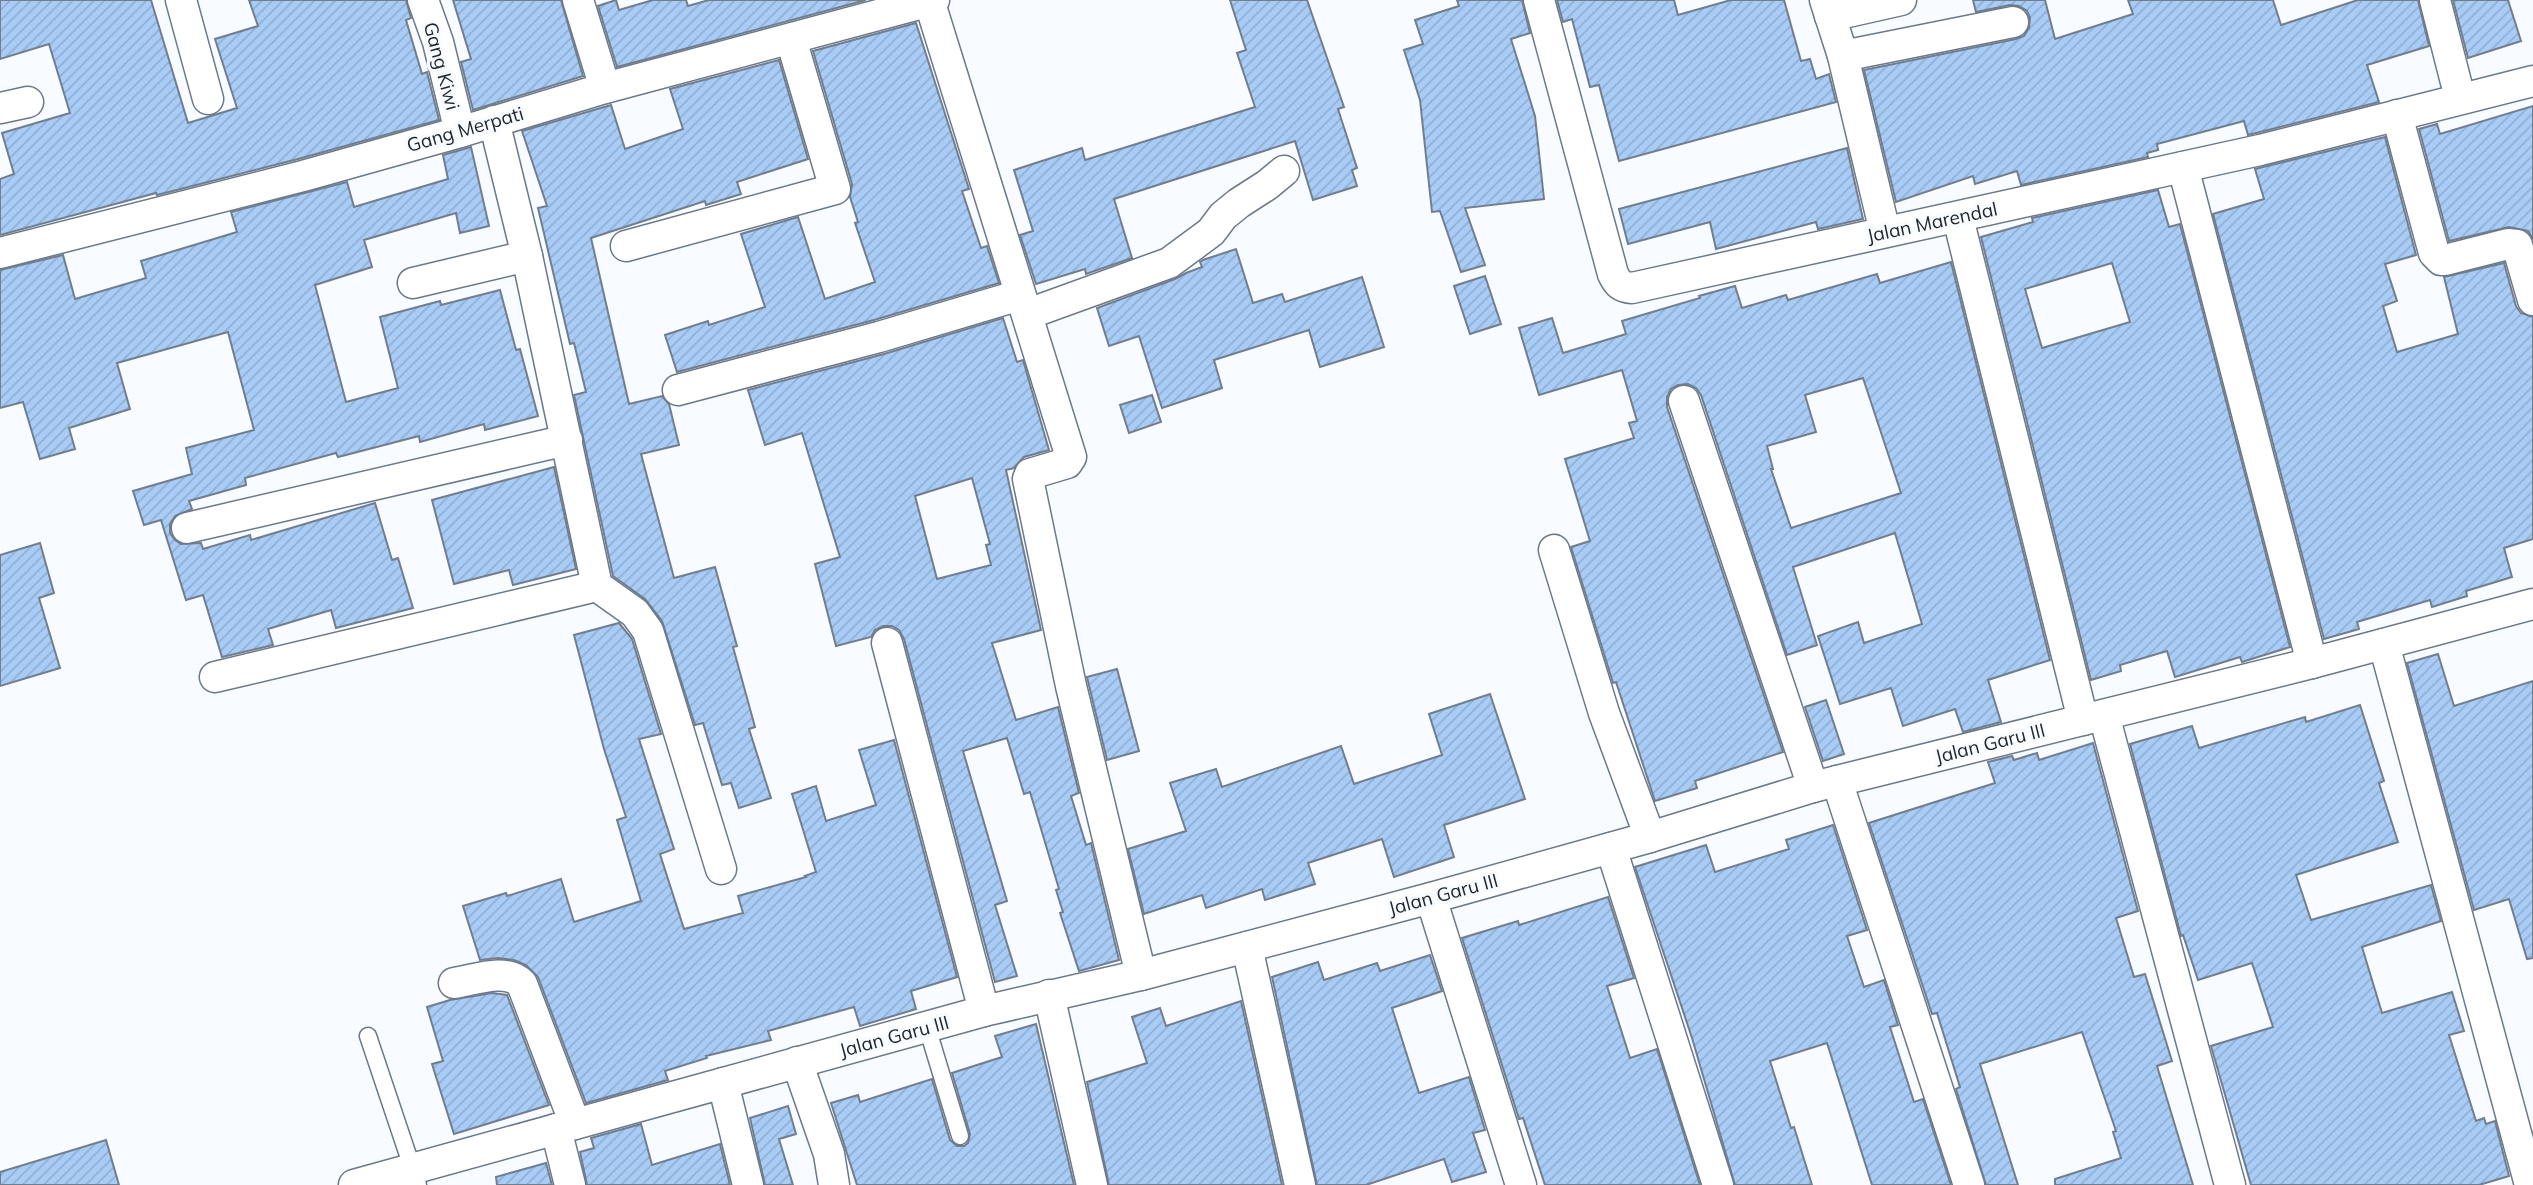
<svg xmlns="http://www.w3.org/2000/svg" width="2533" height="1185" viewBox="0 0 2533 1185" font-family="Mulish,sans-serif">
  <defs>
    <pattern id="building-hatch" width="6" height="6" patternUnits="userSpaceOnUse" patternTransform="scale(1.75)"><rect width="6" height="6" fill="#a8ccf6"/><path d="M-1 1l2-2M0 6l6-6M5 7l2-2" fill="none" stroke="#90afd3"/></pattern>
  </defs>
  <rect width="100%" height="100%" fill="#f8fbff"/>
  <g fill="url(#building-hatch)" stroke="#717e8e" stroke-width="2" fill-rule="evenodd">
    <path d="M 0,0 L 151,0 L 188,123 L 237,108 L 215,39 L 258,26 L 249,0 L 406,0 L 411,18 L 406,20 L 422,74 L 427,72 L 439,120 L 298,159 L 157,195 L 156,193 L 0,235 L 0,179 L 14,174 L 2,133 L 70,113 L 49,44 L 0,59 Z"/>
    <path d="M 453,0 L 561,0 L 583,76 L 473,110 L 461,62 L 471,59 Z"/>
    <path d="M 616,0 L 619,10 L 653,0 L 686,0 L 688,6 L 709,0 L 866,0 L 617,67 L 598,6 Z"/>
    <path d="M 1230,0 L 1307,0 L 1344,107 L 1338,109 L 1357,168 L 1352,170 L 1357,186 L 1313,200 L 1295,141 L 1114,199 L 1132,258 L 1086,274 L 1085,269 L 1036,284 L 1020,235 L 1033,231 L 1014,170 L 1082,148 L 1085,160 L 1255,107 L 1237,53 L 1246,50 Z"/>
    <path d="M 1457,0 L 1522,0 L 1530,33 L 1511,39 L 1535,116 L 1544,199 L 1465,208 L 1485,265 L 1461,272 L 1440,211 L 1432,212 L 1420,100 L 1404,50 L 1423,44 L 1415,20 L 1459,6 Z"/>
    <path d="M 1557,0 L 1674,0 L 1678,15 L 1731,0 L 1784,0 L 1801,61 L 1810,59 L 1816,79 L 1829,74 L 1836,102 L 1619,161 L 1599,85 L 1590,87 L 1572,19 L 1563,22 Z"/>
    <path d="M 1973,0 L 2045,0 L 2055,39 L 2133,14 L 2128,0 L 2273,0 L 2281,25 L 2358,0 L 2418,0 L 2429,46 L 2367,65 L 2379,102 L 2248,135 L 2244,121 L 2157,144 L 2158,150 L 2147,153 L 2148,157 L 2021,185 L 2017,171 L 1975,184 L 1973,176 L 1896,202 L 1864,70 L 2016,39 L 2024,36 L 2029,28 L 2030,18 L 2027,11 L 2019,6 L 2010,5 L 1976,12 Z"/>
    <path d="M 2453,0 L 2508,0 L 2521,41 L 2468,58 Z"/>
    <path d="M 916,23 L 969,189 L 962,191 L 981,248 L 987,246 L 999,283 L 874,320 L 677,372 L 665,335 L 708,321 L 709,325 L 765,307 L 741,234 L 798,217 L 825,299 L 875,282 L 855,223 L 858,222 L 850,197 L 852,184 L 813,51 Z"/>
    <path d="M 779,60 L 808,159 L 737,182 L 741,194 L 706,205 L 705,201 L 591,238 L 629,404 L 662,396 L 669,404 L 679,445 L 641,454 L 674,578 L 715,567 L 737,646 L 733,647 L 755,727 L 749,729 L 771,798 L 739,808 L 731,783 L 722,785 L 703,723 L 695,725 L 662,621 L 645,599 L 613,576 L 574,395 L 586,392 L 574,343 L 570,344 L 538,208 L 547,206 L 522,131 L 611,105 L 625,149 L 683,129 L 670,89 Z"/>
    <path d="M 2533,106 L 2533,239 L 2528,231 L 2509,227 L 2449,241 L 2419,129 L 2437,124 L 2440,134 Z"/>
    <path d="M 2385,137 L 2416,255 L 2385,264 L 2397,301 L 2383,306 L 2397,352 L 2458,334 L 2444,277 L 2504,263 L 2516,306 L 2521,313 L 2533,317 L 2533,539 L 2504,548 L 2512,577 L 2466,591 L 2467,596 L 2432,607 L 2430,600 L 2357,622 L 2359,629 L 2324,639 L 2213,214 L 2264,199 L 2255,169 Z"/>
    <path d="M 471,147 L 489,226 L 460,233 L 456,213 L 364,240 L 372,267 L 315,285 L 346,402 L 398,388 L 380,317 L 440,301 L 441,305 L 500,290 L 516,350 L 520,349 L 538,416 L 485,430 L 484,424 L 420,442 L 419,436 L 338,457 L 336,453 L 245,478 L 246,485 L 189,501 L 192,509 L 175,516 L 170,524 L 170,533 L 175,540 L 181,544 L 201,543 L 203,549 L 250,535 L 251,540 L 375,503 L 392,560 L 398,558 L 413,608 L 336,628 L 331,610 L 268,629 L 273,645 L 222,657 L 203,595 L 186,600 L 161,520 L 144,525 L 133,491 L 192,474 L 186,448 L 254,430 L 228,332 L 117,363 L 130,409 L 69,428 L 75,449 L 40,459 L 23,402 L 0,408 L 0,270 L 63,255 L 75,299 L 146,278 L 141,261 L 237,232 L 231,212 L 347,182 L 354,207 L 448,179 L 443,155 Z"/>
    <path d="M 1847,148 L 1863,219 L 1818,229 L 1816,222 L 1716,249 L 1710,222 L 1628,244 L 1619,209 Z"/>
    <path d="M 2158,190 L 2169,227 L 2180,224 L 2290,647 L 2242,662 L 2240,657 L 2175,677 L 2167,651 L 2120,665 L 2121,671 L 2091,680 L 1981,237 L 2033,222 L 2032,218 ZM 2112,263 L 2130,322 L 2042,348 L 2025,289 Z"/>
    <path d="M 1236,249 L 1253,303 L 1282,294 L 1285,302 L 1362,277 L 1384,347 L 1320,367 L 1309,330 L 1214,360 L 1222,388 L 1162,408 L 1139,336 L 1109,346 L 1097,308 L 1175,279 L 1186,273 L 1202,267 L 1200,262 L 1203,260 Z"/>
    <path d="M 1951,262 L 2050,660 L 1988,680 L 2001,722 L 1963,732 L 1955,709 L 1903,726 L 1891,688 L 1840,704 L 1818,636 L 1858,622 L 1864,643 L 1922,624 L 1895,533 L 1793,567 L 1817,645 L 1787,655 L 1701,395 L 1696,388 L 1688,384 L 1678,385 L 1671,389 L 1667,397 L 1667,407 L 1783,752 L 1695,781 L 1697,788 L 1655,801 L 1616,682 L 1613,683 L 1571,547 L 1590,541 L 1565,459 L 1634,438 L 1629,423 L 1637,421 L 1622,370 L 1539,395 L 1519,328 L 1552,318 L 1563,353 L 1626,334 L 1622,321 L 1700,298 L 1699,296 L 1735,286 L 1742,308 L 1786,295 L 1788,300 L 1877,274 L 1880,283 ZM 1863,378 L 1901,493 L 1791,528 L 1771,469 L 1773,469 L 1767,446 L 1816,432 L 1805,395 Z"/>
    <path d="M 1485,276 L 1501,324 L 1470,334 L 1454,286 Z"/>
    <path d="M 1003,318 L 1017,362 L 1023,360 L 1049,450 L 1024,457 L 1014,468 L 1006,470 L 1041,630 L 992,643 L 1016,720 L 1058,707 L 1079,793 L 1071,796 L 1086,845 L 1091,843 L 1119,960 L 1079,971 L 1060,913 L 1063,912 L 1056,890 L 1059,889 L 1030,792 L 1024,794 L 1007,738 L 963,751 L 1007,901 L 995,905 L 1017,976 L 995,982 L 904,639 L 899,630 L 892,626 L 883,626 L 875,630 L 871,637 L 836,646 L 815,564 L 840,557 L 802,433 L 765,445 L 748,390 L 884,354 ZM 972,478 L 990,544 L 986,545 L 991,565 L 937,579 L 915,496 Z"/>
    <path d="M 1152,395 L 1161,422 L 1129,433 L 1120,405 Z"/>
    <path d="M 554,467 L 576,569 L 513,585 L 509,570 L 454,584 L 432,500 Z"/>
    <path d="M 40,543 L 54,593 L 39,598 L 60,668 L 0,686 L 0,555 Z"/>
    <path d="M 619,623 L 632,639 L 661,734 L 639,739 L 674,849 L 660,854 L 684,929 L 743,913 L 738,896 L 806,877 L 805,876 L 816,872 L 792,794 L 816,786 L 826,821 L 876,805 L 859,750 L 894,740 L 957,977 L 911,991 L 916,1009 L 860,1026 L 854,1007 L 768,1031 L 771,1040 L 706,1056 L 707,1058 L 665,1071 L 668,1080 L 586,1103 L 538,977 L 526,965 L 514,960 L 498,958 L 480,960 L 463,906 L 506,893 L 507,896 L 561,879 L 574,922 L 641,901 L 617,820 L 626,817 L 604,749 L 574,635 Z"/>
    <path d="M 2438,654 L 2454,706 L 2533,681 L 2533,958 L 2527,959 L 2509,899 L 2474,910 L 2407,663 Z"/>
    <path d="M 1117,669 L 1139,751 L 1107,760 L 1087,677 Z"/>
    <path d="M 1490,694 L 1525,799 L 1444,825 L 1454,857 L 1394,877 L 1382,839 L 1308,863 L 1315,884 L 1265,900 L 1262,889 L 1206,908 L 1202,895 L 1144,914 L 1128,849 L 1186,831 L 1170,783 L 1216,769 L 1222,787 L 1341,746 L 1354,784 L 1442,755 L 1429,714 Z"/>
    <path d="M 1826,700 L 1844,754 L 1823,761 L 1805,707 Z"/>
    <path d="M 2360,705 L 2384,781 L 2379,783 L 2398,842 L 2296,875 L 2311,920 L 2431,885 L 2441,921 L 2362,947 L 2382,1013 L 2452,992 L 2464,1031 L 2449,1035 L 2476,1121 L 2484,1118 L 2486,1124 L 2495,1121 L 2509,1176 L 2479,1185 L 2251,1185 L 2211,1046 L 2273,1027 L 2252,963 L 2198,980 L 2183,935 L 2181,936 L 2130,744 L 2192,726 L 2199,748 L 2305,717 L 2306,722 Z"/>
    <path d="M 2093,743 L 2138,911 L 2116,918 L 2134,977 L 2145,974 L 2172,1061 L 2157,1066 L 2193,1185 L 2055,1185 L 2055,1179 L 2121,1158 L 2113,1132 L 2116,1131 L 2082,1032 L 1980,1064 L 2018,1185 L 1986,1185 L 1956,1089 L 1960,1087 L 1937,1013 L 1932,1014 L 1869,823 L 1995,783 L 1988,762 L 2012,756 L 2014,760 L 2037,753 L 2039,760 Z"/>
    <path d="M 1833,825 L 1867,930 L 1847,936 L 1864,987 L 1884,980 L 1898,1025 L 1890,1027 L 1914,1102 L 1923,1099 L 1951,1185 L 1872,1185 L 1827,1043 L 1770,1061 L 1791,1128 L 1794,1127 L 1812,1185 L 1735,1185 L 1692,1038 L 1635,867 L 1706,845 L 1715,872 L 1789,849 L 1786,840 Z"/>
    <path d="M 1608,897 L 1634,978 L 1607,986 L 1630,1058 L 1657,1049 L 1700,1185 L 1545,1185 L 1523,1118 L 1519,1119 L 1462,938 L 1518,921 L 1519,925 Z"/>
    <path d="M 1430,955 L 1442,991 L 1392,1008 L 1419,1093 L 1469,1077 L 1485,1130 L 1473,1133 L 1486,1172 L 1452,1182 L 1444,1159 L 1366,1185 L 1317,1185 L 1272,977 L 1318,962 L 1324,980 L 1377,963 L 1380,971 Z"/>
    <path d="M 492,993 L 507,995 L 549,1105 L 454,1134 L 432,1064 L 443,1061 L 427,1007 L 450,1000 Z"/>
    <path d="M 1241,1001 L 1282,1185 L 1109,1185 L 1087,1082 L 1147,1063 L 1132,1017 L 1160,1008 L 1166,1026 Z"/>
    <path d="M 1036,1024 L 1074,1185 L 857,1185 L 831,1103 L 858,1095 L 860,1102 L 932,1079 L 950,1140 L 957,1146 L 964,1146 L 968,1143 L 970,1134 L 952,1073 L 1002,1057 L 995,1036 Z"/>
    <path d="M 788,1106 L 796,1134 L 779,1139 L 793,1185 L 765,1185 L 750,1118 Z"/>
    <path d="M 641,1124 L 652,1165 L 720,1144 L 730,1185 L 587,1185 L 580,1152 L 594,1148 L 591,1138 Z"/>
    <path d="M 106,1140 L 119,1185 L 0,1185 L 0,1172 Z"/>
    <path d="M 546,1163 L 552,1185 L 497,1185 L 496,1177 Z"/>
  </g>
  <g fill="none" stroke-linecap="round" stroke-linejoin="round">
    <g stroke="#6c7989" stroke-width="19">
      <g id="service">
        <path d="M 927,1027 L 960,1136"/>
        <path d="M 368,1036 L 418,1185"/>
      </g>
    </g>
    <g stroke="#6c7989" stroke-width="33">
      <g id="minor">
        <path d="M 181,0 L 208,99"/>
        <path d="M 423,0 L 438,42 L 460,132"/>
        <path d="M 578,0 L 605,88"/>
        <path d="M 929,0 L 1071,457 L 1067,463 L 1030,474 L 1028,479 L 1071,686 L 1141,975"/>
        <path d="M 1539,0 L 1613,274 C 1618,284 1621,287 1632,288 L 2260,150 L 2533,81"/>
        <path d="M 1825,0 L 1843,56 L 1885,232"/>
        <path d="M 2435,0 L 2460,98"/>
        <path d="M 1830,16 L 1901,0"/>
        <path d="M 1843,56 L 2013,22"/>
        <path d="M 0,108 L 28,102"/>
        <path d="M 2397,115 L 2434,253 L 2441,260 L 2445,260 L 2508,244 L 2517,245 L 2533,300"/>
        <path d="M 494,121 L 527,256 L 597,586 L 635,613 L 648,631 L 721,869"/>
        <path d="M 2183,167 L 2312,663"/>
        <path d="M 1958,218 L 2083,720"/>
        <path d="M 626,246 L 835,189 L 791,39"/>
        <path d="M 0,253 L 303,176 L 460,132 L 605,88 L 934,0"/>
        <path d="M 413,283 L 527,256"/>
        <path d="M 1028,314 L 1169,263 L 1211,232 L 1223,216 L 1239,203 L 1267,185 L 1284,171"/>
        <path d="M 678,390 L 879,337 L 1020,295"/>
        <path d="M 1684,401 L 1813,787"/>
        <path d="M 187,528 L 567,440"/>
        <path d="M 1554,550 L 1604,713 L 1650,837"/>
        <path d="M 887,643 L 984,1011"/>
        <path d="M 2384,644 L 2530,1185"/>
        <path d="M 215,677 L 597,586"/>
        <path d="M 2104,715 L 2230,1185"/>
        <path d="M 1837,781 L 1969,1185"/>
        <path d="M 1611,848 L 1718,1185"/>
        <path d="M 1431,898 L 1521,1185"/>
        <path d="M 1247,947 L 1300,1185"/>
        <path d="M 454,983 C 474,980 507,967 522,984 L 575,1124"/>
        <path d="M 1049,995 L 1092,1185"/>
        <path d="M 797,1062 L 829,1154 L 834,1185"/>
        <path d="M 723,1083 L 748,1185"/>
        <path d="M 556,1129 L 570,1185"/>
        <path d="M 354,1185 L 984,1011 L 1141,975 L 1431,898 L 1650,837 L 1813,787 L 2312,663 L 2533,604"/>
      </g>
    </g>
    <use href="#service" stroke="#fff" stroke-width="16"/>
    <use href="#minor" stroke="#fff" stroke-width="30"/>
  </g>
  <g text-anchor="middle" dominant-baseline="central" stroke-width="7" stroke-linejoin="round" paint-order="stroke">
    <g font-size="19" fill="#1f252b" stroke="#f8fbff">
      <text transform="translate(442 66) rotate(75)">Gang Kiwi</text>
      <text transform="translate(465 129) rotate(-16)">Gang Merpati</text>
      <text transform="translate(1932 222) rotate(-12)">Jalan Marendal</text>
      <text transform="translate(1990 743) rotate(-14)">Jalan Garu III</text>
      <text transform="translate(1443 894) rotate(-15)">Jalan Garu III</text>
      <text transform="translate(894 1036) rotate(-15)">Jalan Garu III</text>
    </g>
  </g>
</svg>
